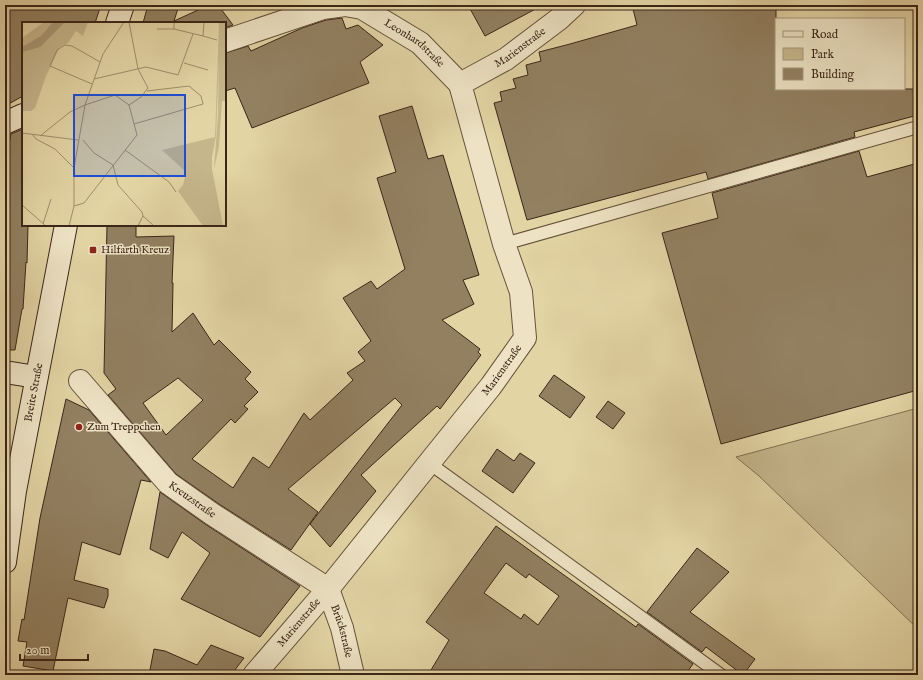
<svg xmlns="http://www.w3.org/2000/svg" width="923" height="680" viewBox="0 0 923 680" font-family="'IM FELL English',serif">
  <rect width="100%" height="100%" fill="#e3d4a4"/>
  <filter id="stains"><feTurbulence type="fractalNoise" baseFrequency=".005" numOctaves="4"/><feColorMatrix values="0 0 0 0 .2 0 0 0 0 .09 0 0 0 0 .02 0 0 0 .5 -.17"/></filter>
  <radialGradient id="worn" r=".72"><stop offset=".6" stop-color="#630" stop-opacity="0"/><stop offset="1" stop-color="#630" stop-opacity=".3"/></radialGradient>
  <path fill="#c6b68c" stroke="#806e52" d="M 918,408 L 918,629 L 759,476 L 736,457 Z"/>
  <g fill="#928061" stroke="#3b2518" fill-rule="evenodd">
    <path d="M 5,5 L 101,5 L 95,23 L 23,23 L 23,96 L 5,106 Z"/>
    <path d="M 148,5 L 179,5 L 174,21 L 209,5 L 218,5 L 233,25 L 225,28 L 225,23 L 143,23 Z"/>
    <path d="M 468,5 L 543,5 L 485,36 Z"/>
    <path d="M 632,5 L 776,5 L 776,89 L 918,89 L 918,115 L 854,132 L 855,137 L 708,179 L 706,172 L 527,220 L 494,103 L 502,101 L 500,92 L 516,88 L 513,79 L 528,75 L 526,65 L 541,61 L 539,52 L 570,44 L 637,25 Z"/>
    <path d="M 342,18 L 346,29 L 358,25 L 383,45 L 360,62 L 369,83 L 252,128 L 235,88 L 225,91 L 225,53 L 248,46 L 251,51 L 302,28 L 326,20 Z"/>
    <path d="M 412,106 L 428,159 L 443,155 L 479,275 L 463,280 L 474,304 L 442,320 L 480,349 L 478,352 L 481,355 L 440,409 L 437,406 L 361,475 L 376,491 L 330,547 L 310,524 L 402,405 L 395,398 L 288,489 L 318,512 L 291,550 L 219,504 L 176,474 L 108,395 L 116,389 L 104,373 L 107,225 L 136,225 L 136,237 L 174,236 L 172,283 L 173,283 L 172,332 L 193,313 L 214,345 L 219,340 L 251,372 L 245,379 L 258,392 L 244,406 L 248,409 L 235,423 L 231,419 L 192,459 L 233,488 L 253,457 L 269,468 L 304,413 L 310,420 L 353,380 L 347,373 L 365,361 L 358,352 L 371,341 L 343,298 L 371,281 L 377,289 L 405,269 L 377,178 L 396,172 L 379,116 ZM 178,378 L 203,400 L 166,435 L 143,403 Z"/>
    <path d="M 23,129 L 23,225 L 28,225 L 27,263 L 26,262 L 23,309 L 22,309 L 15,350 L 5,350 L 5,164 L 11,134 Z"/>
    <path d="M 859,151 L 867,177 L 918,163 L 918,390 L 721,444 L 662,233 L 718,218 L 712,193 Z"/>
    <path d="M 554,375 L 585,397 L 570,418 L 539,396 Z"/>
    <path d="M 66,399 L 89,410 L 151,482 L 141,480 L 120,555 L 82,542 L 74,580 L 108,589 L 108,596 L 104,608 L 68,598 L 53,671 L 23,666 L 27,642 L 18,641 L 22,619 L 24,620 L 40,518 Z"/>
    <path d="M 608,401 L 625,413 L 613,429 L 596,417 Z"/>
    <path d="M 497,449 L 514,461 L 520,453 L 535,463 L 513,493 L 482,471 Z"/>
    <path d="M 160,492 L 205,524 L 300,586 L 260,637 L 181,599 L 210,553 L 182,532 L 168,558 L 150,549 Z"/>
    <path d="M 496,526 L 636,627 L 638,624 L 693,664 L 685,675 L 428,675 L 449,640 L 426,622 ZM 506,563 L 526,578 L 529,574 L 559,596 L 538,625 L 524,614 L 521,619 L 484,593 Z"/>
    <path d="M 697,548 L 729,572 L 690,612 L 755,659 L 743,675 L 706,647 L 702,652 L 647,612 Z"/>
    <path d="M 211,645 L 244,658 L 231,675 L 149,675 L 154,649 L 165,651 L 197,665 Z"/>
  </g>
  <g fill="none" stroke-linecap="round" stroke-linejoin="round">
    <g stroke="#65513b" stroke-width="14">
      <g id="lane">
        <path d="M 504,244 L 918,127"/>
        <path d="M 429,463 L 721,675"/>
      </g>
    </g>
    <g stroke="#65513b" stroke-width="24">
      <g id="street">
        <path id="s1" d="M 225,41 L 323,8 L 345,5 L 362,8 L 420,43 L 460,84"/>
        <path id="s2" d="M 80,381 L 168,483 L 212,514 L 328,589 L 342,628 L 353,675"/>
        <path id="s3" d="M 254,675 L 328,589 L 429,463 L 491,386 L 525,338 L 521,292 L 504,244 L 460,84 L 506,59 L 559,19 L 574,5"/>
      </g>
    </g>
    <g stroke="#3b2518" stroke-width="24">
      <g id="secondary">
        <path d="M 117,23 L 123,5"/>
        <path d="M 5,123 L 23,115"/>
        <path d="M 5,372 L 36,377"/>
        <path id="s4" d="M 5,562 L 15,491 L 66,225"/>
      </g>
    </g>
    <use href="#lane" stroke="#ede3c4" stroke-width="12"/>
    <use href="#street" stroke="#ede3c4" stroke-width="22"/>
    <use href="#secondary" stroke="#ede3c4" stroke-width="22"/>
  </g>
  <g fill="#8f2418" stroke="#ede3c4" stroke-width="1.5">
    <rect x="89" y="246" width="8" height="8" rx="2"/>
    <circle cx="79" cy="427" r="4"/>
  </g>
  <g text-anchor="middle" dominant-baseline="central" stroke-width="3" stroke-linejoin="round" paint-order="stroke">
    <g font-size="11" fill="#3b2518" stroke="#ede3c4">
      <text stroke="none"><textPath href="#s1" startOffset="206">Leonhardstraße</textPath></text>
      <text stroke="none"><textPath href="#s3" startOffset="766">Marienstraße</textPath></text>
      <text stroke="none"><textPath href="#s3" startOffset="393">Marienstraße</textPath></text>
      <text stroke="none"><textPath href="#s4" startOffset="172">Breite Straße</textPath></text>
      <text stroke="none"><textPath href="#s2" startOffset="164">Kreuzstraße</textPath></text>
      <text stroke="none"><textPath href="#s3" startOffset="69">Marienstraße</textPath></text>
      <text stroke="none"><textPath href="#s2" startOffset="371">Brückstraße</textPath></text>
    </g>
    <g font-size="11" fill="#3b2518" stroke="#ede3c4" text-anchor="start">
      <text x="101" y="250">Hilfarth Kreuz</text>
      <text x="87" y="427">Zum Treppchen</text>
    </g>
  </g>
  <g transform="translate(22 22)">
    <rect width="204" height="204" fill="#e3d4a4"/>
    <path d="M 22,0 L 66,0 L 61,14 L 54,9 L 46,21 L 38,25 L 24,54 L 13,86 L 9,89 L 0,89 L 0,16 ZM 197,0 L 204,0 L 204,79 L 200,79 L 197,125 L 192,147 L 196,93 L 197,38 L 194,114 L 190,135 L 190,147 L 201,204 L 181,204 L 156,169 L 161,163 L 164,150 L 140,128 L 193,115 Z" fill="#c6b68c"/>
    <path d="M 31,0 L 43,0 L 18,25 L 0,30 L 0,25 L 19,14 Z" fill="#aa9874"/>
    <path fill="none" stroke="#a08e6c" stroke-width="1" d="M 152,0 L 152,7 L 181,14 L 182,0M 135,7 L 152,7M 181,14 L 195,18M 162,41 L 186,48M 72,57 L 124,45 L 156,53 L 171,12M 70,62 L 28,44 L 35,28 L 43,23 L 50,24 L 78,40M 63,83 L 93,73 L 107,83M 112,102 L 181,82 L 179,74 L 167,64 L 125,69M 0,111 L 56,118M 10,112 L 14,117 L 33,127 L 52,146M 18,114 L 48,90 L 63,83M 61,118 L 72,131 L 91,143 L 96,163 L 120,190 L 121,194 L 116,204M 103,128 L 147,160 L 154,170M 0,183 L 24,204M 52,184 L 62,181 L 115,113 L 107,83 L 119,75 L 126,66 L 116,47 L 107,0M 121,194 L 132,204M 21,202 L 29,177M 47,204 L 52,184 L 52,146 L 63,83 L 81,32 L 102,0"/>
    <path fill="#1d4ed8" fill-opacity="0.15" stroke="#1d4ed8" stroke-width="2" d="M 52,73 L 163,73 L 163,154 L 52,154 Z"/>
    <rect width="204" height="204" fill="none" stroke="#3b2518" stroke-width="2"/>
  </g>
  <rect width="923" height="680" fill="none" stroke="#e3d4a4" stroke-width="20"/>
  <rect x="6" y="6" width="911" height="668" fill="none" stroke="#3b2518" stroke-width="2"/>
  <rect x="10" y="10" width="903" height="660" fill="none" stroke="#3b2518"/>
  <rect x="775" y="18" width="130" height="72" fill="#ede3c4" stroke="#a6977f"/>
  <rect x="783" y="31" width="20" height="6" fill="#ede3c4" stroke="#a6977f"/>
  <text x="811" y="38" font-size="12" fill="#3b2518">Road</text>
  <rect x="783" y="48" width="20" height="12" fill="#c6b68c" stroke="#a6977f"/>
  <text x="811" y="58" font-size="12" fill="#3b2518">Park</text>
  <rect x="783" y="68" width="20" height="12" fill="#928061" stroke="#a6977f"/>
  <text x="811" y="78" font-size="12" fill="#3b2518">Building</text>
  <path d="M20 654v6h68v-6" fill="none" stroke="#3b2518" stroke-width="2"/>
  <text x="26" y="654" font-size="12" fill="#3b2518" stroke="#ede3c4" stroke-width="3" paint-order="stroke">20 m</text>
  <rect width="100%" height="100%" filter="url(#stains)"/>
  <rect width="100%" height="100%" fill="url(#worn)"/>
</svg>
